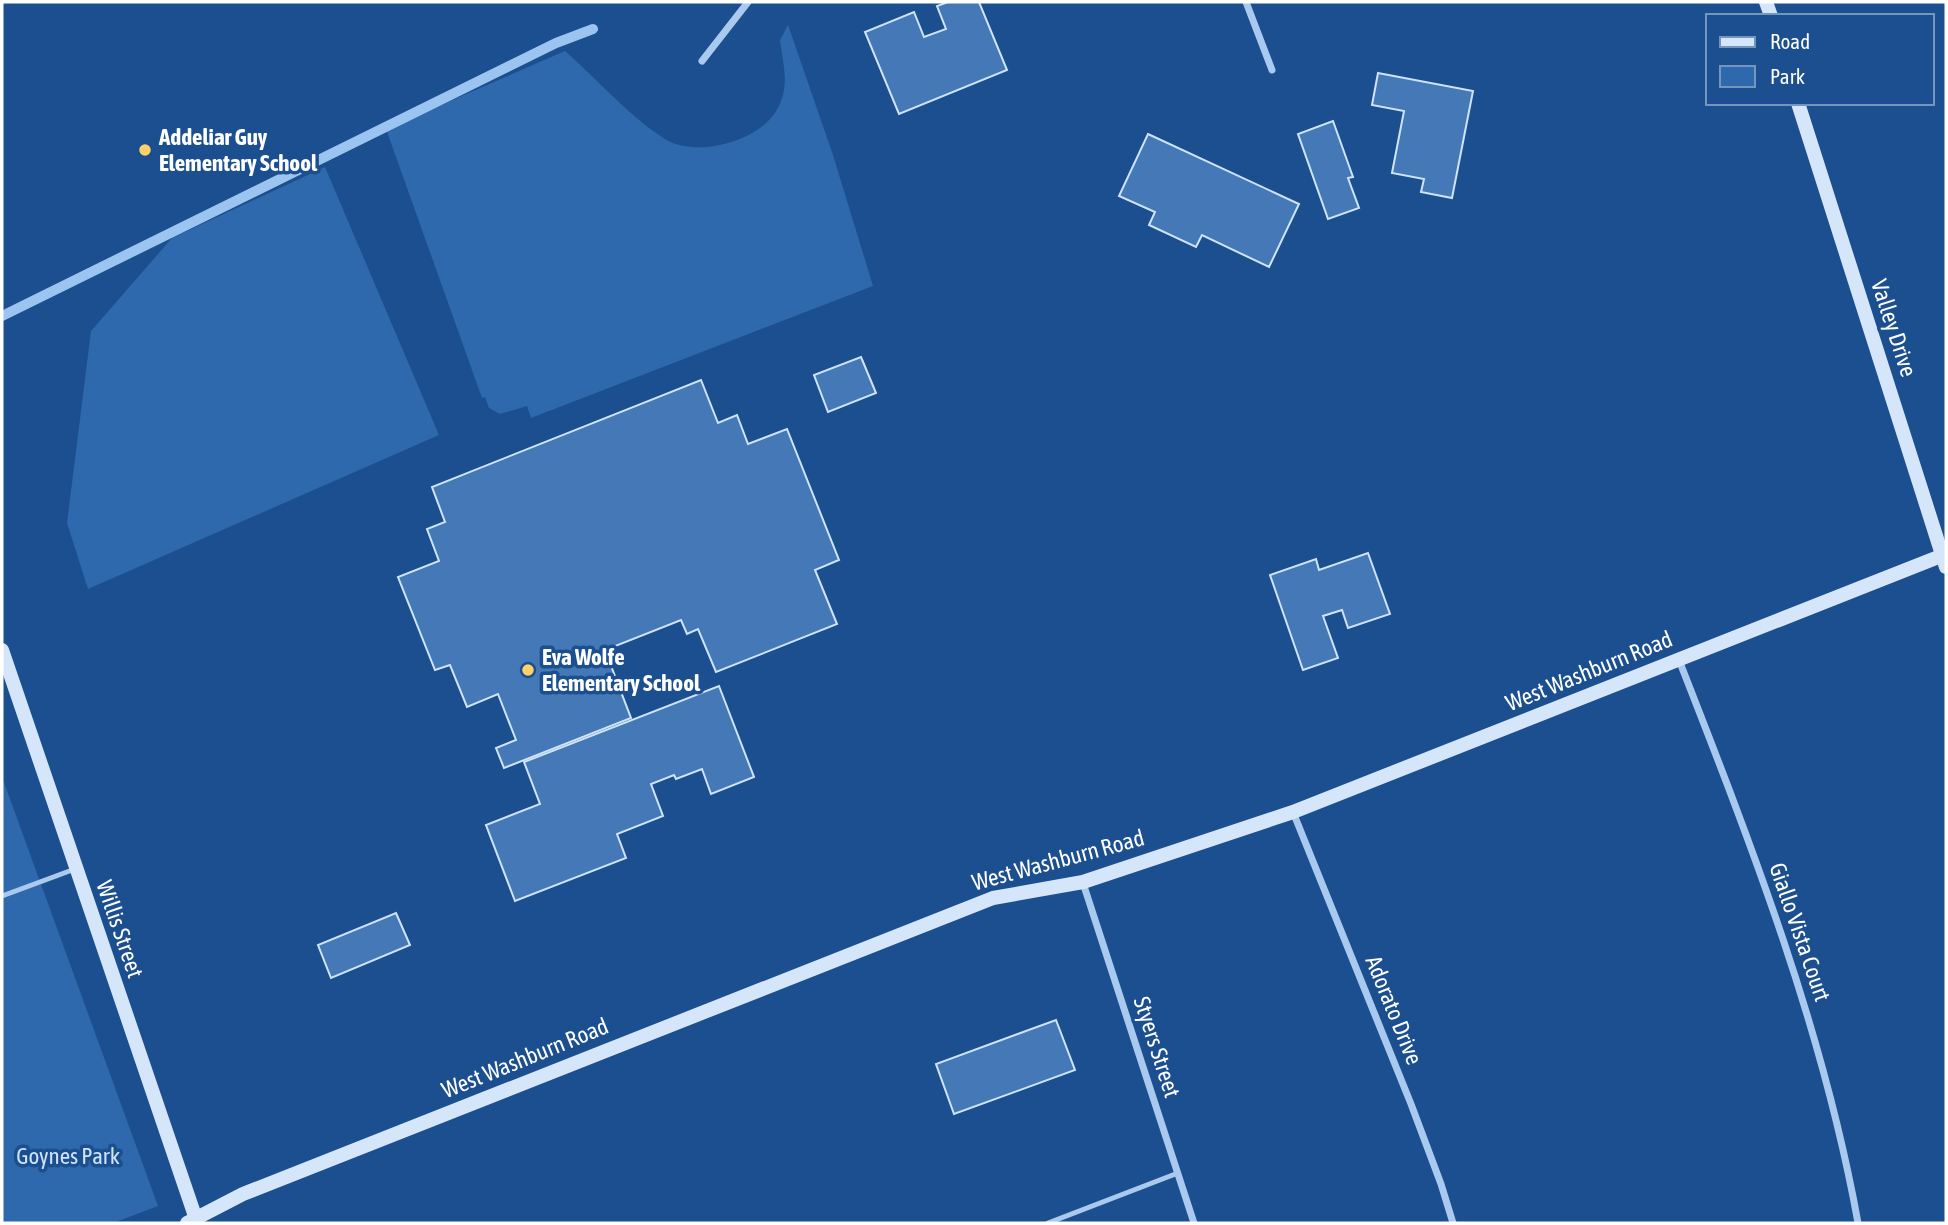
<svg xmlns="http://www.w3.org/2000/svg" width="1948" height="1225" viewBox="0 0 1948 1225" font-family="'Asap Condensed',sans-serif">
  <rect width="100%" height="100%" fill="#1b4f8f"/>
  <g fill="#2e69ad">
    <path d="M 788,25 L 833,155 L 873,286 L 531,418 L 527,406 L 500,414 L 489,408 L 485,397 L 482,398 L 386,129 L 565,51 C 596,78 631,118 665,139 C 697,159 761,141 778,108 C 790,85 783,64 780,40 Z"/>
    <path d="M 325,167 L 439,435 L 88,589 L 67,523 L 91,331 L 172,238 Z"/>
    <path d="M 2,777 L 158,1206 L 113,1223 L 2,1223 Z"/>
  </g>
  <g fill="none" stroke-linecap="round" stroke-linejoin="round">
    <path stroke="#9cc4f0" stroke-width="10" d="M 2,316 L 556,43 L 593,29"/>
  </g>
  <g fill="#4478b7" stroke="#cfe3fa" stroke-width="2">
    <path d="M 948,2 L 979,2 L 1007,70 L 899,114 L 865,32 L 914,12 L 924,37 L 946,29 L 937,6 Z"/>
    <path d="M 1378,73 L 1473,91 L 1452,198 L 1421,192 L 1424,179 L 1392,173 L 1404,111 L 1372,105 Z"/>
    <path d="M 1333,121 L 1353,177 L 1348,178 L 1359,208 L 1328,219 L 1298,134 Z"/>
    <path d="M 1148,134 L 1299,204 L 1269,267 L 1202,235 L 1196,247 L 1149,225 L 1155,212 L 1119,196 Z"/>
    <path d="M 861,357 L 876,393 L 828,412 L 814,375 Z"/>
    <path d="M 701,380 L 718,423 L 737,415 L 748,444 L 787,429 L 839,560 L 815,570 L 837,624 L 716,672 L 698,629 L 687,634 L 681,620 L 605,650 L 631,718 L 504,768 L 496,748 L 516,740 L 498,694 L 467,707 L 450,665 L 435,670 L 398,577 L 439,561 L 427,529 L 445,522 L 432,487 Z"/>
    <path d="M 1368,553 L 1390,614 L 1348,628 L 1342,610 L 1323,616 L 1338,658 L 1303,670 L 1270,575 L 1316,559 L 1319,570 Z"/>
    <path d="M 719,686 L 754,777 L 711,794 L 702,769 L 676,779 L 674,775 L 651,784 L 663,816 L 617,834 L 626,858 L 515,901 L 486,825 L 540,804 L 524,762 Z"/>
    <path d="M 396,913 L 410,945 L 331,978 L 318,945 Z"/>
    <path d="M 1056,1020 L 1075,1070 L 954,1114 L 936,1064 Z"/>
  </g>
  <g fill="none" stroke-linecap="round" stroke-linejoin="round">
    <g stroke="#a9c9ee" stroke-width="5">
      <path d="M 2,896 L 75,869"/>
      <path d="M 1048,1223 L 1178,1173"/>
    </g>
    <g stroke="#a9c9ee" stroke-width="7">
      <path d="M 1246,2 L 1272,70"/>
      <path d="M 702,61 L 748,2"/>
      <path d="M 1679,660 C 1751,844 1823,1028 1858,1223"/>
      <path d="M 1293,812 L 1411,1104 L 1441,1184 L 1453,1223"/>
      <path d="M 1083,883 L 1194,1223"/>
    </g>
    <g stroke="#d6e6fa" stroke-width="14">
      <path d="M 1766,2 L 1771,16"/>
      <path d="M 1798,103 L 1946,567"/>
      <path d="M 2,650 L 196,1219"/>
      <path d="M 187,1223 L 243,1194 L 993,898 L 1083,882 L 1293,812 L 1946,554"/>
    </g>
  </g>
  <g fill="#ffd166" stroke="#1b4f8f" stroke-width="2.5">
    <circle cx="145" cy="150" r="7"/>
    <circle cx="528" cy="670" r="7"/>
  </g>
  <g text-anchor="middle" dominant-baseline="central" stroke-width="7" stroke-linejoin="round" paint-order="stroke">
    <g font-size="23" font-weight="bold" fill="#fff" stroke="#1b4f8f" text-anchor="start">
      <text x="159" y="137">Addeliar Guy<tspan x="159" dy="26">Elementary School</tspan></text>
      <text x="542" y="657">Eva Wolfe<tspan x="542" dy="26">Elementary School</tspan></text>
    </g>
    <g font-size="23" fill="#fff" stroke="#1b4f8f">
      <text transform="translate(1894 328) rotate(72)">Valley Drive</text>
      <text transform="translate(1589 671) rotate(-22)">West Washburn Road</text>
      <text transform="translate(1058 860) rotate(-15)">West Washburn Road</text>
      <text transform="translate(120 929) rotate(71)">Willis Street</text>
      <text transform="translate(1800 932) rotate(71)">Giallo Vista Court</text>
      <text transform="translate(1394 1010) rotate(68)">Adorato Drive</text>
      <text transform="translate(1157 1047) rotate(72)">Styers Street</text>
      <text transform="translate(525 1058) rotate(-22)">West Washburn Road</text>
    </g>
    <g font-size="23" fill="#cfe3fa" stroke="#1b4f8f">
      <text x="68" y="1156">Goynes Park</text>
    </g>
  </g>
  <rect width="1948" height="1225" fill="none" stroke="#ffffff" stroke-width="7"/>
  <rect x="1706" y="14" width="228" height="91" fill="#1b4f8f" stroke="#7695bc" stroke-width="2"/>
  <rect x="1720" y="37" width="35" height="10" fill="#d6e6fa" stroke="#7695bc" stroke-width="2"/>
  <text x="1770" y="49" font-size="21" fill="#ffffff">Road</text>
  <rect x="1720" y="66" width="35" height="21" fill="#2e69ad" stroke="#7695bc" stroke-width="2"/>
  <text x="1770" y="84" font-size="21" fill="#ffffff">Park</text>
</svg>
